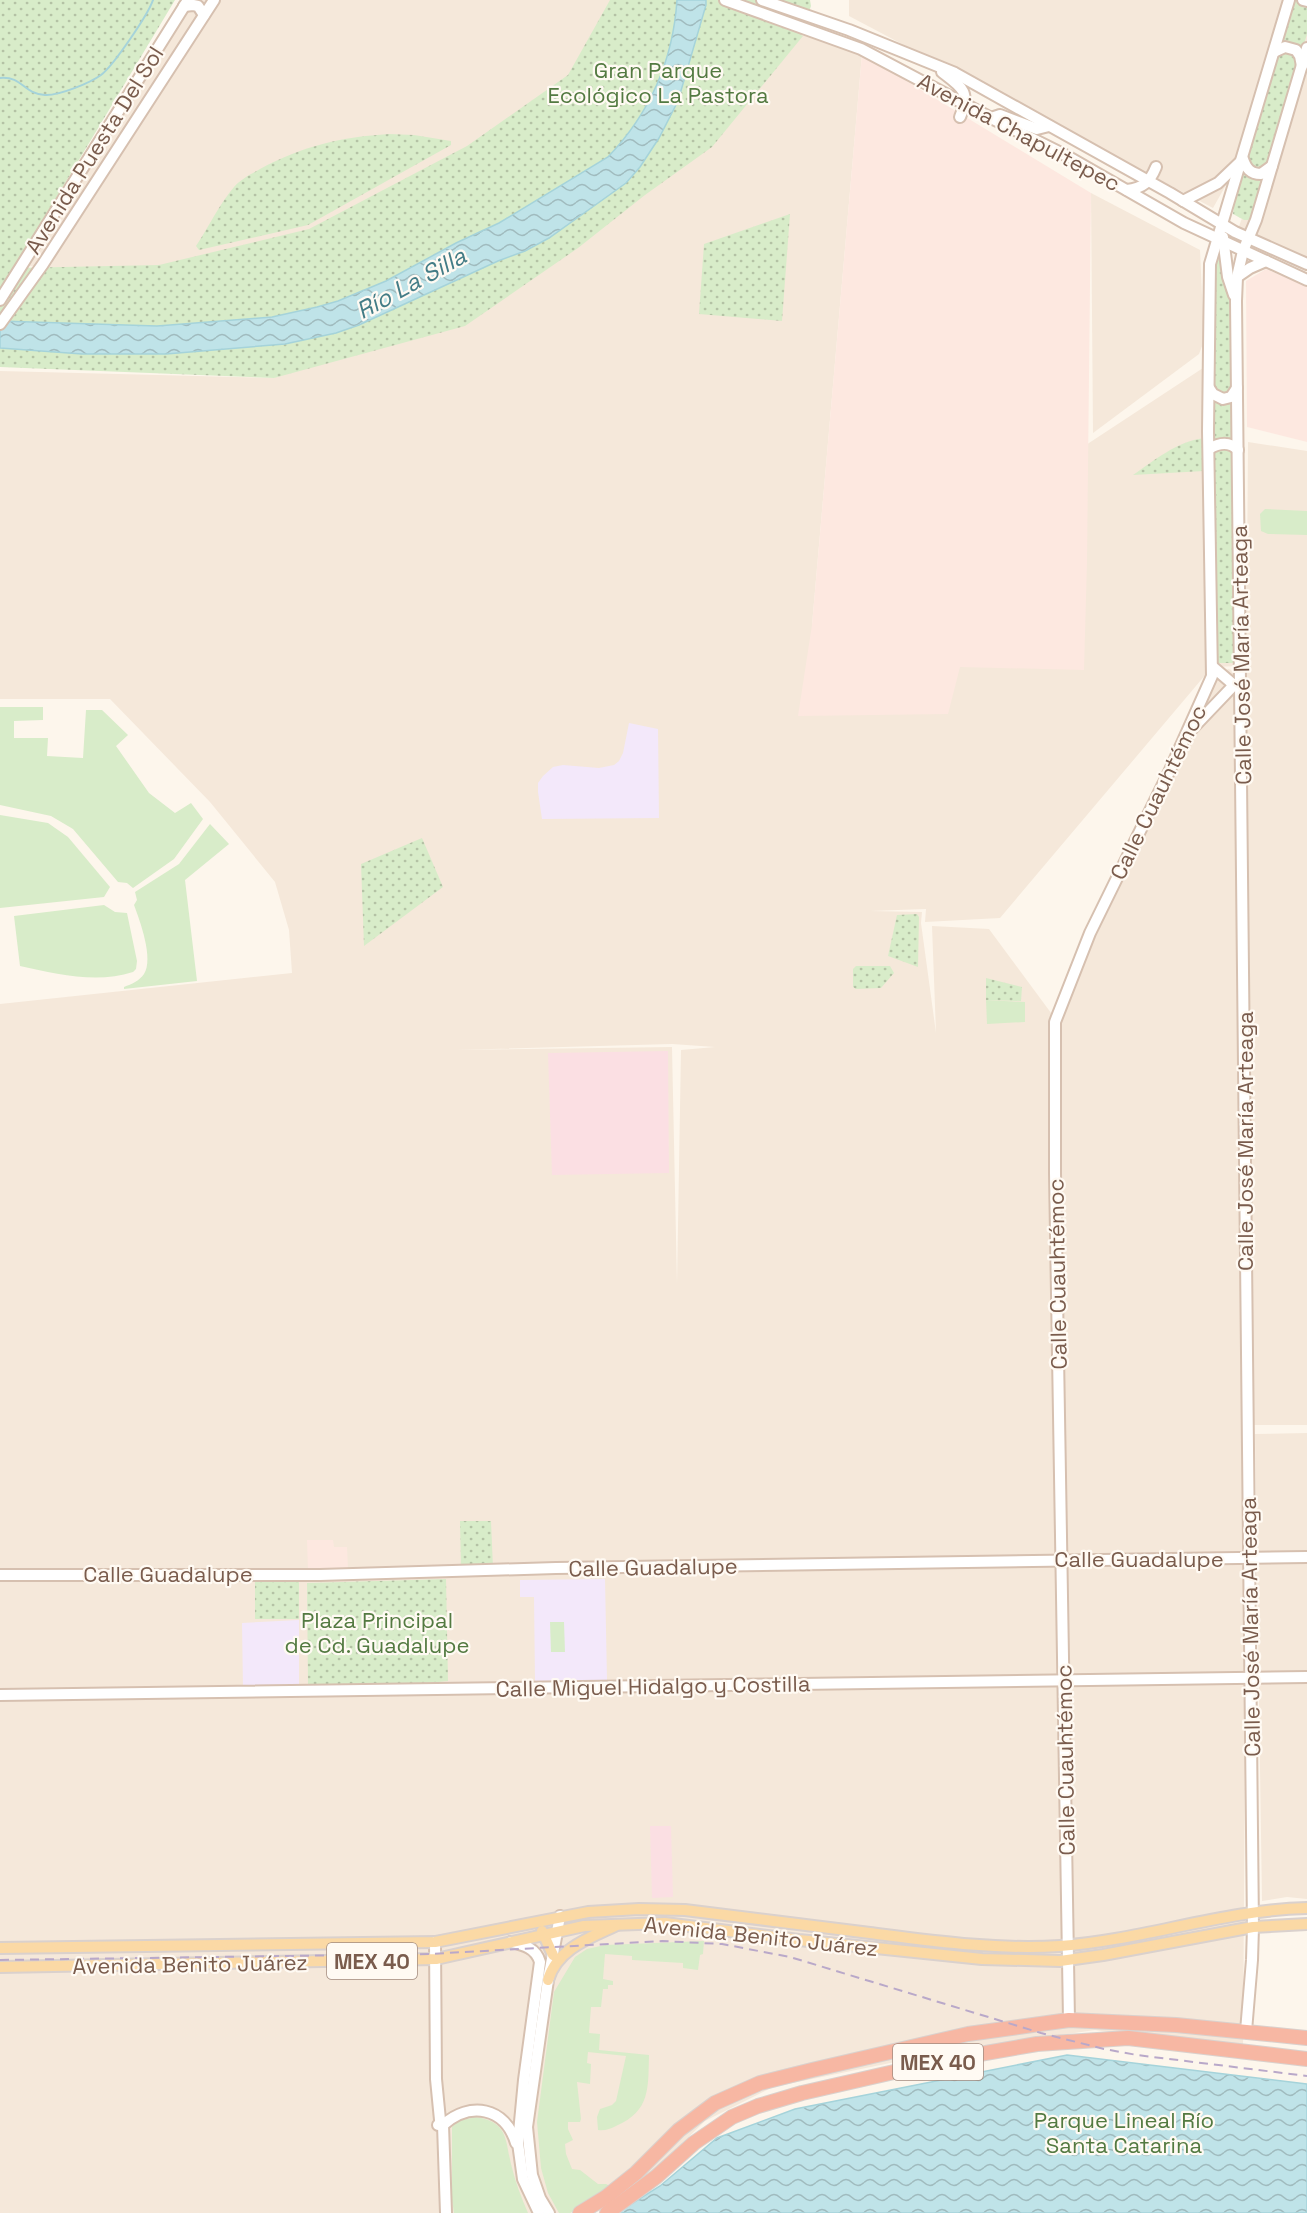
<svg xmlns="http://www.w3.org/2000/svg" width="1307" height="2213" viewBox="0 0 1307 2213" font-family="'Space Grotesk',sans-serif">
  <defs>
    <pattern id="park-dots" width="8" height="8" patternUnits="userSpaceOnUse" patternTransform="scale(1.5)"><rect width="8" height="8" fill="#d8ecc9"/><path d="M2 2h.1M6 6h.1" fill="none" stroke="#b4c2a5" stroke-width="1.8" stroke-linecap="round"/></pattern>
    <pattern id="water-waves" width="16" height="10" patternUnits="userSpaceOnUse" patternTransform="scale(1.5)"><rect width="16" height="10" fill="#bfe3e8"/><path d="M0 5q4-4 8 0t8 0" fill="none" stroke="#a0bbbe"/></pattern>
  </defs>
  <rect width="100%" height="100%" fill="#fdf6ec"/>
  <g fill="#f5e8da" fill-rule="evenodd">
    <path d="M 193,0 L 663,0 L 591,96 L 272,279 L 28,266 Z"/>
    <path d="M 849,0 L 1307,0 L 1307,271 L 1235,237 L 1248,202 L 1239,162 L 1213,208 L 849,16 Z"/>
    <path d="M 789,31 L 862,54 L 812,625 L 1203,368 L 1239,575 L 1247,575 L 1248,442 L 1307,451 L 1307,1425 L 1252,1425 L 1240,666 L 1212,667 L 1000,918 L 925,922 L 926,909 L 870,911 L 922,912 L 921,923 L 936,1033 L 932,926 L 989,929 L 1054,1017 L 1049,1040 L 1057,1356 L 1059,1014 L 1216,679 L 1228,669 L 1238,672 L 1247,1431 L 1243,2052 L 1095,2030 L 944,2052 L 773,2087 L 705,2121 L 654,2171 L 590,2213 L 0,2213 L 0,1004 L 292,973 L 289,930 L 275,882 L 210,802 L 110,699 L 0,699 L 0,371 L 274,378 ZM 672,1044 L 715,1047 L 681,1050 L 677,1284 L 672,1047 L 455,1050 Z"/>
    <path d="M 1091,193 L 1200,250 L 1204,341 L 1199,354 L 1093,433 Z"/>
    <path d="M 1307,1433 L 1307,1899 L 1287,1897 L 1262,1901 L 1255,1434 Z"/>
  </g>
  <g fill="#fde8e0">
    <path d="M 862,54 L 1091,193 L 1087,561 L 1084,670 L 960,667 L 948,714 L 798,716 L 812,625 Z"/>
    <path d="M 1266,269 L 1307,286 L 1307,442 L 1247,427 L 1246,281 Z"/>
    <path d="M 307,1540 L 333,1540 L 334,1547 L 347,1547 L 348,1569 L 308,1570 Z"/>
  </g>
  <g fill="#f3e8fa">
    <path d="M 629,723 L 658,729 L 659,818 L 542,819 L 538,792 L 538,783 L 543,776 L 553,767 L 563,765 L 599,768 L 614,765 L 619,761 L 623,753 Z"/>
    <path d="M 605,1579 L 607,1680 L 535,1681 L 534,1597 L 520,1597 L 520,1580 Z"/>
    <path d="M 299,1620 L 299,1688 L 243,1689 L 242,1623 Z"/>
  </g>
  <g fill="#fbdfe3">
    <path d="M 668,1051 L 669,1173 L 552,1175 L 548,1053 Z"/>
    <path d="M 650,1826 L 671,1826 L 673,1897 L 652,1898 Z"/>
  </g>
  <g fill="#d8ecc9">
    <path d="M 1265,509 L 1307,511 L 1307,535 L 1268,534 L 1261,531 L 1260,514 Z"/>
    <path d="M 0,707 L 43,707 L 43,720 L 14,721 L 14,738 L 48,738 L 47,756 L 83,758 L 86,710 L 102,710 L 128,735 L 116,746 L 149,793 L 175,813 L 191,803 L 203,819 L 174,859 L 133,888 L 127,883 L 118,882 L 73,829 L 51,816 L 0,805 Z"/>
    <path d="M 0,815 L 48,823 L 68,837 L 110,887 L 104,897 L 0,908 Z"/>
    <path d="M 210,824 L 229,844 L 185,880 L 197,981 L 124,989 L 124,987 C 132,984 139,981 144,974 C 154,959 140,921 134,905 L 137,900 L 135,892 L 179,864 Z"/>
    <path d="M 104,905 L 115,912 L 127,913 L 137,961 L 136,969 L 133,972 C 97,984 56,974 20,966 L 14,916 Z"/>
    <path d="M 986,1000 L 1025,1002 L 1025,1022 L 987,1024 Z"/>
    <path d="M 550,1622 L 564,1622 L 565,1652 L 551,1652 Z"/>
    <path d="M 704,1941 L 703,1954 L 700,1955 L 698,1970 L 683,1968 L 683,1963 L 632,1960 L 632,1956 L 605,1954 L 603,1979 L 613,1981 L 613,1985 L 608,1985 L 608,1989 L 603,1989 L 601,2007 L 591,2007 L 589,2033 L 600,2034 L 599,2050 L 649,2055 C 648,2087 651,2111 616,2126 C 610,2129 605,2131 598,2130 L 597,2117 L 600,2109 L 612,2105 L 616,2101 L 626,2056 L 588,2052 L 587,2063 L 591,2064 L 590,2084 L 577,2082 L 581,2119 L 580,2122 L 568,2122 L 568,2129 L 573,2140 L 565,2144 L 566,2154 L 572,2169 L 580,2170 L 598,2184 L 606,2184 L 612,2187 L 570,2213 L 559,2213 L 548,2193 L 541,2168 L 537,2122 L 554,1992 L 575,1957 L 587,1949 L 605,1945 Z"/>
    <path d="M 476,2117 C 508,2122 505,2139 511,2164 C 515,2181 521,2197 528,2213 L 454,2213 L 452,2200 L 452,2127 L 458,2121 Z"/>
  </g>
  <g fill="url(#park-dots)">
    <path d="M 0,0 L 175,0 L 14,268 L 159,265 L 309,229 L 467,146 L 568,75 L 610,0 L 810,0 L 811,6 L 801,35 L 803,36 L 712,147 L 645,195 L 578,248 L 465,326 L 274,378 L 0,367 Z"/>
    <path d="M 1294,0 L 1307,0 L 1307,34 L 1253,216 L 1248,220 L 1244,220 L 1233,214 L 1235,197 Z"/>
    <path d="M 389,134 L 414,135 L 451,141 L 451,145 L 308,225 L 199,250 L 196,246 C 208,228 220,203 234,187 C 241,179 251,174 260,169 C 303,146 341,137 389,134 Z"/>
    <path d="M 790,214 L 782,321 L 699,314 L 704,244 Z"/>
    <path d="M 1221,255 L 1231,299 L 1234,388 L 1225,395 L 1215,390 L 1214,384 L 1215,265 Z"/>
    <path d="M 1214,402 L 1235,402 L 1239,663 L 1217,663 Z"/>
    <path d="M 1204,438 L 1204,471 L 1133,475 C 1155,460 1176,442 1204,438 Z"/>
    <path d="M 422,838 L 443,887 L 364,946 L 361,864 Z"/>
    <path d="M 917,914 L 919,917 L 918,967 L 888,956 L 897,915 Z"/>
    <path d="M 856,966 L 890,966 L 894,973 L 881,988 L 856,989 L 853,987 L 853,969 Z"/>
    <path d="M 986,978 L 1022,987 L 1021,1001 L 986,1000 Z"/>
    <path d="M 460,1521 L 491,1521 L 493,1568 L 461,1569 Z"/>
    <rect x="255" y="1579" width="44" height="40"/>
    <path d="M 446,1579 L 448,1681 L 420,1684 L 308,1686 L 307,1583 Z"/>
  </g>
  <g fill="url(#water-waves)" stroke="#a5d3da" stroke-width="1.5">
    <path d="M 677,0 L 706,0 L 706,5 L 678,101 L 659,138 L 640,167 L 626,183 L 549,238 L 525,251 L 498,261 L 359,325 L 336,333 L 285,344 L 166,354 L 82,354 L 0,348 L 0,321 L 157,326 L 272,317 L 317,307 L 338,301 L 386,281 L 456,243 L 499,223 L 608,157 C 651,112 673,61 677,0 Z"/>
    <path d="M 1067,2055 L 1307,2084 L 1307,2213 L 617,2213 L 660,2186 L 717,2138 L 795,2109 Z"/>
  </g>
  <g fill="none" stroke-linecap="round" stroke-linejoin="round">
    <path stroke="#a5d3da" stroke-width="2" d="M 0,78 C 23,76 23,94 45,95 C 58,96 90,83 101,75 C 113,66 148,15 153,0"/>
    <g stroke="#d6c0b0" stroke-width="14">
      <g id="secondary">
        <path d="M 725,0 L 861,49 L 991,118 L 1067,156 L 1184,223 L 1307,280"/>
        <path d="M 762,0 L 849,30 L 955,73 L 1170,193 L 1235,232 L 1307,264"/>
        <path d="M 1303,0 L 1307,1"/>
        <path d="M 184,6 L 193,5 L 198,6 L 204,15"/>
        <path d="M 1274,52 L 1285,47 L 1296,50 L 1300,56 L 1302,66"/>
        <path d="M 942,72 C 962,87 971,92 960,117"/>
        <path d="M 991,118 L 1000,115 L 1037,129 L 1049,126"/>
        <path d="M 1243,159 C 1246,168 1250,174 1261,174 L 1272,166"/>
        <path d="M 1127,190 C 1143,188 1150,182 1156,167"/>
        <path d="M 1183,201 L 1218,183 L 1239,163"/>
        <path d="M 1223,237 L 1228,277 L 1234,295"/>
        <path d="M 1237,277 L 1250,268 L 1266,261"/>
        <path d="M 0,300 L 188,0"/>
        <path d="M 0,324 L 43,264 L 214,0"/>
        <path d="M 1209,388 L 1213,394 L 1223,399 L 1231,397 L 1237,388"/>
        <path d="M 1209,449 C 1219,443 1229,441 1238,450"/>
        <path d="M 1213,667 L 1234,685"/>
        <path d="M 1191,730 L 1234,685 L 1241,681"/>
        <path d="M 0,1575 L 320,1575 L 556,1568 L 1307,1557"/>
        <path d="M 0,1695 L 1307,1677"/>
        <path d="M 435,1942 L 436,2079 L 440,2120 L 443,2125 L 446,2213"/>
        <path d="M 511,1942 C 524,1945 536,1948 540,1962 L 524,2080 L 518,2143 L 523,2179 L 539,2213"/>
        <path d="M 1069,2020 L 1055,1173 L 1055,1022 L 1090,933 L 1170,770 L 1212,676 L 1208,431 L 1210,264 L 1289,0"/>
        <path d="M 1246,2031 L 1252,1960 L 1253,1927 L 1236,301 L 1237,277 L 1243,251 L 1256,220 L 1307,48"/>
        <path d="M 438,2125 L 443,2125 C 470,2101 505,2107 516,2143"/>
        <path d="M 549,2213 L 540,2198 L 532,2175 L 527,2127 L 548,1980 L 560,1916"/>
      </g>
    </g>
    <g stroke="#dad1cd" stroke-width="14">
      <g id="primary">
        <path d="M 542,1931 L 553,1955"/>
        <path d="M 0,1948 L 435,1942 L 588,1912 L 639,1909 L 685,1910 C 747,1918 808,1925 870,1933 C 933,1941 996,1950 1060,1946 C 1143,1940 1223,1910 1307,1908"/>
        <path d="M 0,1967 L 436,1959 L 584,1926 L 665,1923 L 799,1940 L 982,1959 L 1060,1961 L 1103,1955 L 1253,1927 L 1307,1924"/>
        <path d="M 548,1980 C 557,1949 589,1938 615,1926"/>
      </g>
    </g>
    <g stroke="#dad1cd" stroke-width="16">
      <g id="highway">
        <path d="M 580,2213 L 606,2197 L 636,2173 L 679,2130 L 715,2103 L 760,2083 L 812,2070 L 968,2034 L 1069,2020 L 1176,2025 L 1307,2038"/>
        <path d="M 607,2213 L 656,2177 L 694,2143 L 732,2117 L 758,2106 L 802,2093 L 951,2059 L 1037,2044 L 1128,2038 L 1307,2059"/>
      </g>
    </g>
    <use href="#secondary" stroke="#fff" stroke-width="10"/>
    <use href="#primary" stroke="#fbd9a5" stroke-width="10"/>
    <use href="#highway" stroke="#f7b7a3" stroke-width="14"/>
    <path stroke="#b9a8c9" stroke-width="2" stroke-dasharray="9 6" stroke-linecap="butt" d="M 0,1960 L 429,1954 L 662,1941 L 722,1944 L 790,1957 L 1041,2033 L 1104,2049 L 1137,2055 L 1307,2076"/>
  </g>
  <g text-anchor="middle" dominant-baseline="central" stroke-width="4.5" stroke-linejoin="round" paint-order="stroke">
    <g fill="#fffaf3" stroke="#a28b7f" stroke-width="1.5">
      <rect x="327" y="1943" width="90" height="36" rx="4.5"/>
      <rect x="893" y="2044" width="90" height="36" rx="4.5"/>
    </g>
    <g font-size="21" font-weight="bold" fill="#7a5c4d">
      <text x="372" y="1961">MEX 40</text>
      <text x="938" y="2062">MEX 40</text>
    </g>
    <g font-size="22" fill="#537a41" stroke="#fffaf3">
      <text x="658" y="70">Gran Parque<tspan x="658" dy="25">Ecológico La Pastora</tspan></text>
      <text x="377" y="1620">Plaza Principal<tspan x="377" dy="25">de Cd. Guadalupe</tspan></text>
      <text x="1124" y="2120">Parque Lineal Río<tspan x="1124" dy="25">Santa Catarina</tspan></text>
    </g>
    <g font-size="22" fill="#7a5c4d" stroke="#fffaf3">
      <text transform="translate(1019 132) rotate(28)">Avenida Chapultepec</text>
      <text transform="translate(94 150) rotate(-58)">Avenida Puesta Del Sol</text>
      <text transform="translate(1241 655) rotate(-91)">Calle José María Arteaga</text>
      <text transform="translate(1158 792) rotate(-64)">Calle Cuauhtémoc</text>
      <text transform="translate(1245 1141) rotate(-90)">Calle José María Arteaga</text>
      <text transform="translate(1057 1274) rotate(-91)">Calle Cuauhtémoc</text>
      <text x="1139" y="1559">Calle Guadalupe</text>
      <text transform="translate(653 1567) rotate(-1)">Calle Guadalupe</text>
      <text x="168" y="1574">Calle Guadalupe</text>
      <text transform="translate(1250 1627) rotate(-91)">Calle José María Arteaga</text>
      <text transform="translate(653 1686) rotate(-1)">Calle Miguel Hidalgo y Costilla</text>
      <text transform="translate(1065 1760) rotate(-91)">Calle Cuauhtémoc</text>
      <text transform="translate(761 1936) rotate(6)">Avenida Benito Juárez</text>
      <text transform="translate(190 1964) rotate(-1)">Avenida Benito Juárez</text>
    </g>
    <g font-size="24" font-style="italic" fill="#437c86" stroke="#fffaf3">
      <text transform="translate(411 283) rotate(-29)">Río La Silla</text>
    </g>
  </g>
</svg>
